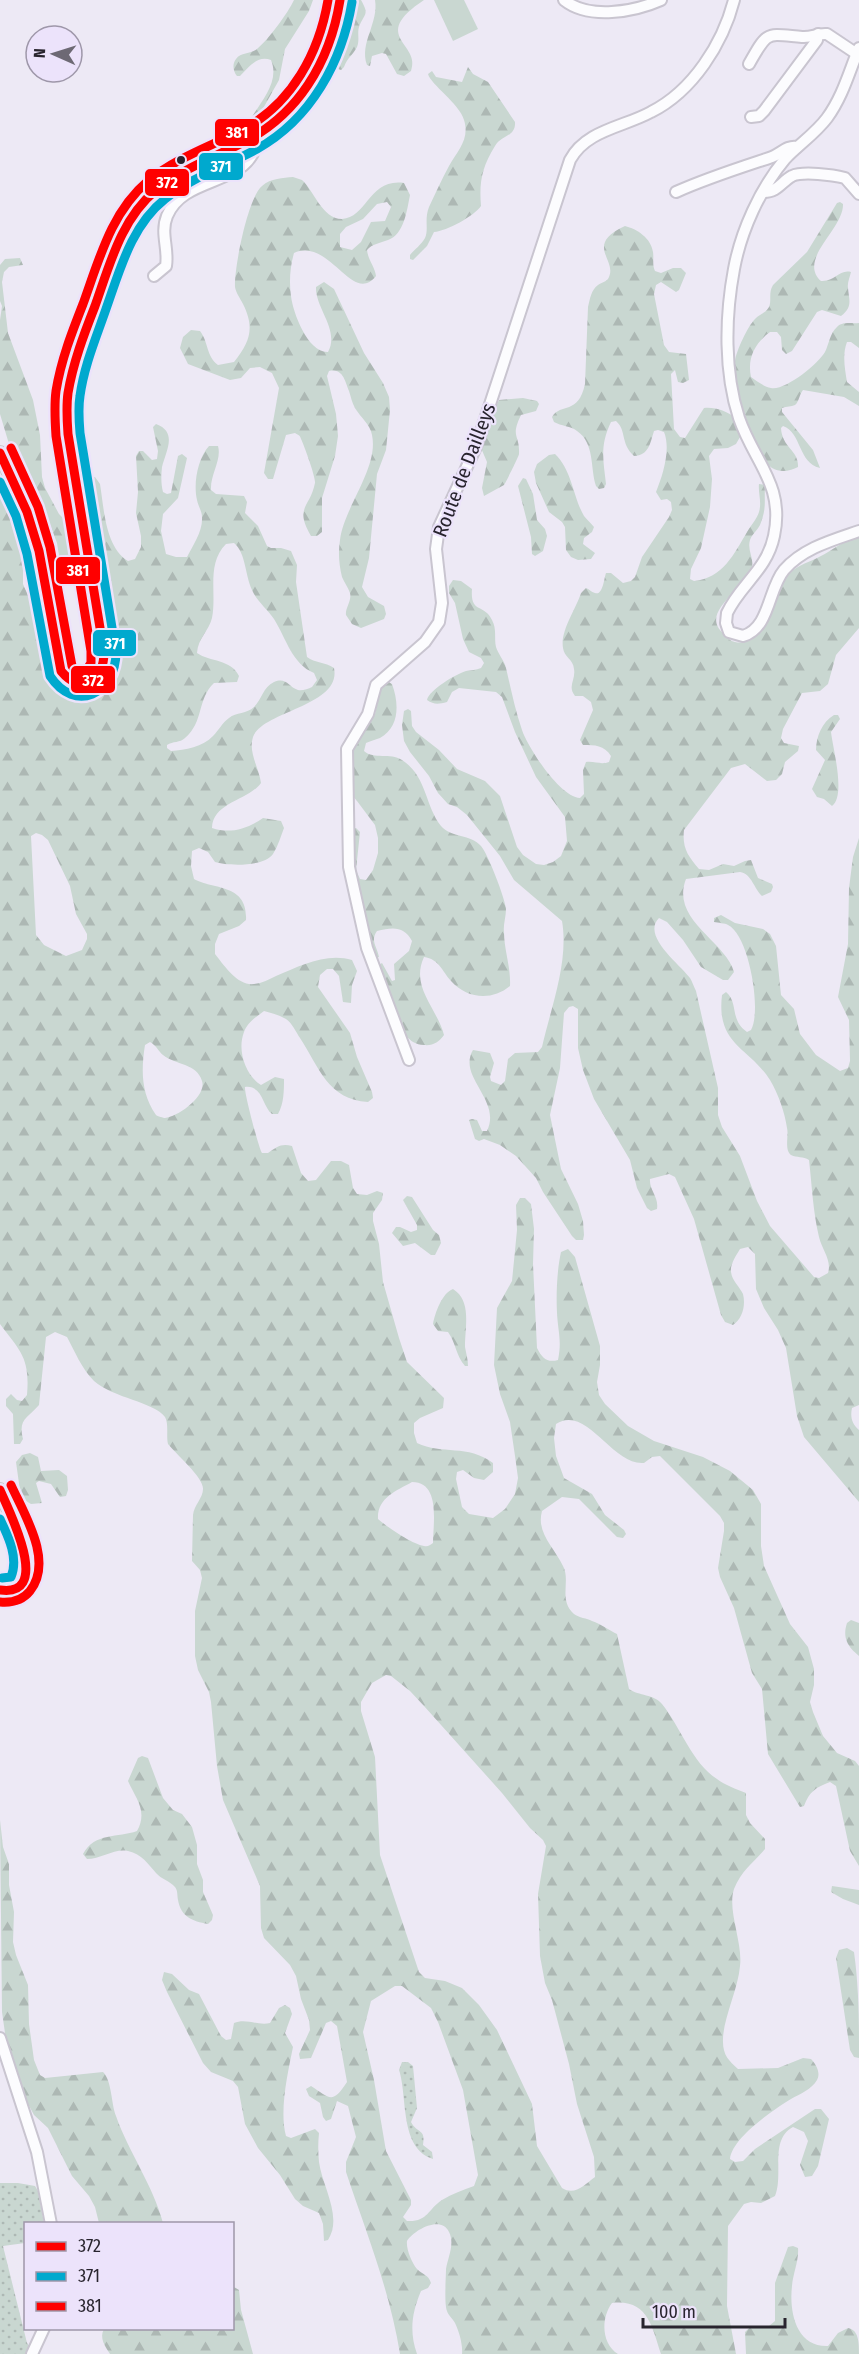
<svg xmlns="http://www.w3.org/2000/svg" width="859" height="2354" viewBox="0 0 859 2354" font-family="'Fira Sans Condensed',sans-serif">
  <defs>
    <pattern id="grass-dots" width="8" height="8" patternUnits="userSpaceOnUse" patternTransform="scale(1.5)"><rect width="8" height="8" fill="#c9d7d1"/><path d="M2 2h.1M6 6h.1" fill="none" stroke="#adb8b4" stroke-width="1.8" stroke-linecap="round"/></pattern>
    <pattern id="forest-firs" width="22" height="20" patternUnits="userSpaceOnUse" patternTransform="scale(1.5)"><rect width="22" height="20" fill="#c9d7d1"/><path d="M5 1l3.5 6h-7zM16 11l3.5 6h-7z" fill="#adb8b4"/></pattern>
  </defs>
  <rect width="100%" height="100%" fill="#ede9f5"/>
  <g fill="url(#grass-dots)">
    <path d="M 402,2062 L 408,2062 L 413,2066 L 417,2108 L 411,2122 C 417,2134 426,2128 423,2145 L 432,2152 L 433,2159 C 399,2148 408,2097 399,2070 Z"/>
    <path d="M 0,2183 L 18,2183 L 35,2186 L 38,2191 L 44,2223 L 26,2224 L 25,2243 L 3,2246 L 27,2343 L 30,2347 L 27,2354 L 0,2354 Z"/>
  </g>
  <g fill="url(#forest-firs)" fill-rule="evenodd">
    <path d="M 294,0 L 313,0 L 309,11 L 285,49 L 279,80 L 251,130 L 245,131 C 252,109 282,86 271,60 C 257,55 249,67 240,76 L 237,76 C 233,71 232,64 236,59 C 241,52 251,54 257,49 C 268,40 288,13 294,0 Z"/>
    <path d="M 351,0 L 361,0 C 370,16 364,13 359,27 C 357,33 360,40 357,47 C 353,55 347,58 344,67 L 341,70 L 338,69 C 334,42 345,51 351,34 C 354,23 350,11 351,0 Z"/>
    <path d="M 375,0 L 424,0 C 368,37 422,43 411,71 L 404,76 L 397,74 L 386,54 L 382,53 L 372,56 L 370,66 L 367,65 C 359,43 379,23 375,0 Z"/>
    <path d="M 468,67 L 473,74 L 488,82 L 515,122 C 516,137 501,135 495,146 C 482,167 479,182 481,206 C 474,216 447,231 434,232 L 427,246 L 413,260 L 410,259 L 410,255 C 415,249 421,245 425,238 C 429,229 424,220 429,207 C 435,194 442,179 449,166 C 458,150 470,139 464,120 C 459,103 431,85 428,74 L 432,71 L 436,77 L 462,82 Z"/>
    <path d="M 293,177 C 296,178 299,179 302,180 C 313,189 322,219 342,219 C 367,218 369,178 404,183 L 410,195 C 407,210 404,235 388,240 C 380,243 372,244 367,250 C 368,260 375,267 376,276 C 352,306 330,237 294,253 C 290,267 289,282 291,296 C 293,313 308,353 328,352 C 340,330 315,308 316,287 L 324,282 L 334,289 L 364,353 L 383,383 L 389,397 L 390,410 L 386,450 L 377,474 L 369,558 L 362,587 L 368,597 L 384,606 L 386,614 L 384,619 L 361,628 L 352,624 L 346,615 C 345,608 352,601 350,593 C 348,587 344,582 342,577 C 339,565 338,552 340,540 C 344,507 379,468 372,435 C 370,424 361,418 355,408 C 352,403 351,397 349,391 C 345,381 343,368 329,371 L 327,376 L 336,414 L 338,436 L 335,456 L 322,498 L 322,532 L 317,536 L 311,536 C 294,507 310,508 315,483 C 316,478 304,445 301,439 C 300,435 298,435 295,433 L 286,435 L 273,479 L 268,479 L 264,473 L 279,388 L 272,373 L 260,367 L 250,368 L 241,378 L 230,380 L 188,364 L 180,348 L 183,337 L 191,330 L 200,331 C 209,343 206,356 218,365 L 234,362 C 250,342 255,328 243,304 C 240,298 236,293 235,287 C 234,268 248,197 262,186 C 271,178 283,178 293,177 ZM 387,202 L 391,207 L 385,221 L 371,222 L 361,242 L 352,250 L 340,247 L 340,234 L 346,227 L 363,219 L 377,204 Z"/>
    <path d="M 840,202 L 843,204 C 844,229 797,259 821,281 C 835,282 839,269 851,272 C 850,277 847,283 848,288 C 849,300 853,307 841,316 L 822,310 L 817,312 L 792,351 L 786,354 L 782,350 L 781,337 L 777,332 L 770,332 C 755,343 747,358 751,377 C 757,381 764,387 771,388 C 785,391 818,364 825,352 C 829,344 830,333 837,327 C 843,321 851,324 859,323 L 859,348 L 851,342 L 847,342 C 842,355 845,369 847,382 L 859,392 L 859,406 L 844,397 L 803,390 C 799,395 799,402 795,405 C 791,407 787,406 782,408 L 782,412 L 813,450 L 820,468 C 798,463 802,433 783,426 L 781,428 C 782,448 799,450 798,467 C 791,471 780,473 772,468 C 755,456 732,382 735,361 C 736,351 748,326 755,319 C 759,314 765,314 769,307 C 772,300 768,293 773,285 L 807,252 L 837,203 Z"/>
    <path d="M 625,226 C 637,229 651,238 653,252 C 654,259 652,265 655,271 L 661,273 L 673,268 L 681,268 L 686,273 L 679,290 L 676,292 L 661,282 L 656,285 L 654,294 L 664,345 L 669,352 L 686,354 L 689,380 L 683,383 L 678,382 L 675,370 L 671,374 L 674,429 L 680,437 L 685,438 L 704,408 C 716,407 726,411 736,418 L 740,437 L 736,444 L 728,448 L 714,449 L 709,456 L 712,479 L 710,507 L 701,548 L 691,569 L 690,579 L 694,581 C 723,578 734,554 747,532 C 751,525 757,519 759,512 C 762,502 758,493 759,484 L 765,485 C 764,503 767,507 760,525 C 757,531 752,534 750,540 C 747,550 754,558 752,567 C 748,588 697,612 724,634 C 728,638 730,641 735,642 C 743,644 749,640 756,636 C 773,624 775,596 785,579 C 793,566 806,564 819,557 C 834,550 843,540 859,536 L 859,628 L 836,655 L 828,684 L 820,691 L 802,693 L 783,729 L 781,738 L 784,743 L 799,746 L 798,751 L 785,762 L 782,774 L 776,780 L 767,781 L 745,764 L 731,768 L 684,830 C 682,848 688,856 699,869 L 709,870 L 723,864 L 734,866 L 745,861 L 751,860 L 758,878 L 772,884 L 773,887 L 771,892 L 762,896 C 754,889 752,874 740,872 L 686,879 C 670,920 726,941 734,972 L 728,980 L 723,980 L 701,967 L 683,940 L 667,922 L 659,918 C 641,936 681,965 690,978 C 692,981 694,987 696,991 L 718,1088 L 718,1115 L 722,1127 L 740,1156 L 757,1201 L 770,1226 L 814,1277 L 819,1278 L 828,1273 C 832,1260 822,1250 819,1237 C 813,1212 812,1186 809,1160 C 803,1156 797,1158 791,1155 C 784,1150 789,1135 787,1128 C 785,1113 778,1093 770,1080 C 749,1047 716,1045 722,995 L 726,992 C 739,1003 729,1019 747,1032 L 751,1030 C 762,1011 749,935 728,925 C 725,923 718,923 714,922 L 714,918 L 721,915 L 735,923 L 763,929 L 770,934 L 776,946 L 781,995 L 794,1009 L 800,1034 L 816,1055 L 840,1071 L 848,1068 L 850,1061 L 849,1020 L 838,997 L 848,944 L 849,888 L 853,857 L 859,838 L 859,1405 L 852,1408 C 850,1417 852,1424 859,1430 L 859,1502 L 804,1437 L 797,1416 L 786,1348 L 778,1330 L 764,1308 L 756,1289 L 755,1254 L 748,1247 L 740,1249 C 736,1256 730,1264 731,1272 C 732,1281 740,1287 743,1294 C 746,1306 742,1319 733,1325 L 725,1322 L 721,1315 L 694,1219 L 675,1177 L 669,1174 L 650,1179 C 649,1190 659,1197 657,1209 L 651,1211 L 647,1208 L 637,1188 L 630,1160 L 594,1099 L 583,1070 L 578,1048 L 578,1009 L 573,1006 L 569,1007 L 564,1013 L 560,1068 L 550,1115 L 561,1169 L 578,1204 L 583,1221 L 584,1235 L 583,1240 L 576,1240 L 572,1236 L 543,1192 L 536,1178 L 516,1156 L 500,1145 L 484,1139 L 479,1141 L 475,1139 L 469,1120 L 472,1119 L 477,1120 L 482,1131 L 487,1131 C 502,1100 457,1077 473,1050 L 490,1053 L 494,1063 L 490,1077 L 491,1081 L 501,1085 L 505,1081 L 508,1059 L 515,1053 L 538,1052 L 542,1047 C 551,1007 569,962 562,921 L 514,880 L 500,856 L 467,815 L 457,807 L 448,804 L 438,793 L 429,776 L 410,752 L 404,741 L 402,725 L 404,711 L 408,709 L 411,711 L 412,726 L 416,732 L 439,750 L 457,769 L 485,781 L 500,796 L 517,847 L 523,855 L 536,864 L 544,865 L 553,862 L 561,856 L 567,841 L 565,817 L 536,777 L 515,732 L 502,697 L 496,692 L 459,688 L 452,692 L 447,702 C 439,704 434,705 427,700 C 429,690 456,674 466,671 C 471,670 476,670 481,668 L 484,663 L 481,658 L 469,652 L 463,639 L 455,603 L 449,593 L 449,586 L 453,580 L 461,581 L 472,589 C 470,614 484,603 492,620 C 497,629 494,638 496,647 C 498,654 504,660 506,668 C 511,689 515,710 522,730 C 528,748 560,797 580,798 L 584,794 L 583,770 L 586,762 C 595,761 601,765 609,762 L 611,756 C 604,745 595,745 583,745 L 580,740 L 593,710 L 591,702 L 583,696 L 575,696 C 567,686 576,680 574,669 C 573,659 564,657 563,648 C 560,631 576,609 581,593 L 586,588 C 589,589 591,592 595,593 C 603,596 604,578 606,573 L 611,573 L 623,583 L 631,581 L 635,577 L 642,557 L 669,517 L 672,510 L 671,502 L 667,499 L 661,500 L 656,492 C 663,475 671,449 664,432 L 658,430 L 654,431 C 650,444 649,455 634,456 C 620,443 627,431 616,421 L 611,422 C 600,445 603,459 606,484 L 604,488 L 599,489 L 596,486 C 590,468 595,443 577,431 C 571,426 561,426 554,422 L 552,417 C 561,402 578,416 585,384 L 588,307 C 590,299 591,290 598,285 C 602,282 607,282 609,277 C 617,259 584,245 625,226 Z"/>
    <path d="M 20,258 L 23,265 L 9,267 L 4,272 L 2,282 L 8,333 L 33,400 L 40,435 L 42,477 L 45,488 L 59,514 L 70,525 L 75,534 L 78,568 L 74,574 L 68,576 L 65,574 L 60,563 L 57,543 L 49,522 L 12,454 L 0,414 L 0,320 L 2,306 L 0,301 L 0,265 L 5,259 Z"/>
    <path d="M 523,398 L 537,401 L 539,404 L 536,411 L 521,415 C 510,438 520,434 519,454 C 519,456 506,482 504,485 L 484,496 L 482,488 L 487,462 L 481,448 L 487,425 L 499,400 Z"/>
    <path d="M 156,424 C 178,432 166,451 162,467 C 161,476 161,484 163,492 L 167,494 L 171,493 L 178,456 L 182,454 L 187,458 L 178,498 L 163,514 L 161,531 L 166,554 L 176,557 L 187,557 C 193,545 203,531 202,517 C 202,511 198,506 197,500 C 193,483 198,458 209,446 L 218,446 C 222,460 210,475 211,490 L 216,494 L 244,496 L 247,502 L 245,513 L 258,526 L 267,546 L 271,548 L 281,548 L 291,551 L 297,565 L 296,582 L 307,657 C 315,663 325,662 334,668 C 342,706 262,711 253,737 C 248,752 259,768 261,783 C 248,801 213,802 212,828 C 230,834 247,829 263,818 L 281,821 L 284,828 C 281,836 278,846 273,854 C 264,867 228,866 215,862 L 208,852 L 199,848 L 192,851 L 191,866 L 194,879 C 213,890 248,883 246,920 L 239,926 L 219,934 L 215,944 L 215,954 C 223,964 235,982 249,984 C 259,985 268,980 276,976 C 299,966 327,952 352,960 L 357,971 L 352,985 L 351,1003 L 343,1002 L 339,976 L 333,969 L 327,969 L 320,975 L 318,987 L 350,1033 L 357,1057 L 372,1092 L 373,1098 L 368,1102 C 328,1100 319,1067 300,1038 C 296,1032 292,1023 286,1019 C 279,1015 272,1013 264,1011 C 256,1017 247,1023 244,1032 C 237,1050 245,1075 261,1085 L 275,1077 L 284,1079 C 284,1090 284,1104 278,1114 L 272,1114 C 262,1106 263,1085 245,1087 C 244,1092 259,1149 262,1153 L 268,1153 C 277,1147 281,1143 292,1146 L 301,1173 L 308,1181 L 316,1180 L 331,1161 L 341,1161 L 349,1165 L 353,1188 L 357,1194 L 367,1195 L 377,1191 L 383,1193 L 382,1200 L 373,1213 L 373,1221 L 379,1244 L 383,1282 L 399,1338 L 407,1362 L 444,1398 L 443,1408 L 420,1418 L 414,1423 L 414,1433 L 417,1443 C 442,1455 468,1444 493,1463 L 493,1472 L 484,1480 L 474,1478 L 463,1470 L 457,1472 L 456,1479 L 462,1507 L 469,1514 L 493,1518 L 505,1509 L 515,1494 L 518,1478 L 515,1456 L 510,1422 L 500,1394 L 494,1365 L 497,1308 L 512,1281 L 517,1230 L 516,1205 L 520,1198 L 525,1198 L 531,1204 L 534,1229 L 533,1264 L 537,1348 C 542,1358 547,1363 558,1360 C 562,1340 558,1332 557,1313 C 556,1294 557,1270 561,1252 L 568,1249 L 575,1257 L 600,1346 L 600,1365 L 597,1382 L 599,1395 L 605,1404 L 628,1426 L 654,1441 L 703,1457 L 730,1471 L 753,1490 L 761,1504 L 761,1546 L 764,1566 L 790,1624 L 808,1647 L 814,1669 L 814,1685 L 810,1702 L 813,1712 L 823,1736 L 837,1753 L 855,1761 L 859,1766 L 859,1866 L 850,1851 L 836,1786 L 830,1782 C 816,1787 809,1792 804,1806 L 800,1807 L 768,1754 L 762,1689 L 752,1673 L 734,1608 L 720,1577 L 718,1568 L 724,1531 L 724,1523 L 720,1516 L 660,1456 L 652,1457 L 644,1463 C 612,1466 587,1404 556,1424 L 554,1438 L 556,1456 L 564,1478 L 592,1494 L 605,1515 L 624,1530 L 626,1534 L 623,1538 L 617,1537 L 579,1499 L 562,1497 L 542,1511 C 536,1533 554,1547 563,1566 C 571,1581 558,1600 574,1614 C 579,1618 587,1618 592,1621 C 601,1624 609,1630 617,1634 L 629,1689 C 639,1696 654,1694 662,1704 C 680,1726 692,1763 717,1779 C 725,1785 736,1789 746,1793 L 746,1815 L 750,1823 L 765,1839 L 765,1849 C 753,1863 741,1871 734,1889 C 727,1910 743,1943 740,1966 C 738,1990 722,2021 723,2042 C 723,2055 729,2061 738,2069 L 778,2068 L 803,2058 L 811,2059 C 816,2064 821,2073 817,2080 C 812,2089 800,2094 791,2099 C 773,2110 732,2138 730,2159 L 735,2162 L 743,2161 L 755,2149 L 815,2109 L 821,2109 L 829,2119 L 818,2166 L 812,2176 L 805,2177 L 800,2165 L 808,2141 L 804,2132 L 793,2127 C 769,2140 784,2174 775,2196 L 761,2203 L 751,2202 L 744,2204 L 728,2226 L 727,2306 L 736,2354 L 661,2354 C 652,2327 648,2299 612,2303 C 601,2318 601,2343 618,2354 L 462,2354 C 463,2345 459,2331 455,2323 C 453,2319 448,2315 447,2311 C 444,2303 446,2278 446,2269 C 448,2257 455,2244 449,2232 C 441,2215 414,2230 407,2241 C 406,2249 412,2263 417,2269 C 423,2275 428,2274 431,2283 L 428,2288 L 421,2291 C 412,2312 409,2332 417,2354 L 400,2354 C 390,2291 366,2232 346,2172 L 346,2162 L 356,2137 L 348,2106 L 337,2101 L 331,2119 L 326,2121 L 323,2117 L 320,2103 L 309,2096 L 306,2089 L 311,2086 C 330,2098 332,2105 347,2082 L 337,2026 L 331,2021 L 326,2023 L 311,2058 L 300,2059 L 299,2054 L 310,2030 L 309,2020 L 301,1999 L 296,1976 L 290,1965 L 264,1938 L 261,1928 L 260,1886 L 223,1800 L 217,1766 L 211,1702 L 209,1692 L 198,1670 L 195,1656 L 195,1611 L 202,1578 L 200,1570 L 192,1561 L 193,1515 C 194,1505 203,1498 203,1489 C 204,1478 176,1454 168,1444 C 166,1436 169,1424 165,1417 C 154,1402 113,1398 94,1381 C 82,1369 75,1352 67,1337 L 55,1332 L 46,1337 L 39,1405 C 27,1419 18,1419 23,1439 L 20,1444 L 14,1444 L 13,1414 L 6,1406 L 6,1399 L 11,1394 L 17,1400 L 22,1401 L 27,1395 C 30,1358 21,1352 0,1324 L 0,484 L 17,523 L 23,547 L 23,584 L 33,607 L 43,653 L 57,684 L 70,695 L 88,699 L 100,696 L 112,679 L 117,658 L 115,636 L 91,524 L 87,481 L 89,477 L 95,477 L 100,484 C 104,508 105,547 128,561 L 135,559 L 141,547 L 141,536 L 136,513 L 138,492 L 136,456 L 139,451 L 143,451 L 152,460 L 157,459 L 158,451 L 153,427 ZM 234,543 C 246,553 245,575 252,590 C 256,600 267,609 274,619 C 286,638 292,664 314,673 L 317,680 L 312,687 C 308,689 302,691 298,690 C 288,687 287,677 274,682 C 263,687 262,699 254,707 C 247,714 236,712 229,718 C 222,723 219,730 213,736 C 203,747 185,750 171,751 L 167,748 L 167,745 C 173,741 180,743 185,738 C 204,722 197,699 214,683 L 237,682 L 239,676 C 231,659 210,662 197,653 C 198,638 209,631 212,618 C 217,593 206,564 226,544 ZM 36,833 L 42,835 L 48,840 L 70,886 L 76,914 L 87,934 L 87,939 L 82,950 L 66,956 L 44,945 L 36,935 L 31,836 ZM 150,1042 C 157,1046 158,1051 163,1055 C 175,1065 197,1063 202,1081 C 207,1096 178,1117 165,1118 C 164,1118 157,1116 156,1115 C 141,1094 141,1070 145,1045 ZM 412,1482 C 441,1482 433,1524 433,1543 C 430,1545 428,1547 424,1546 C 412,1544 387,1527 378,1519 C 377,1498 396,1491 412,1482 ZM 386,1675 L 391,1676 L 410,1691 L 424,1706 L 502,1793 L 530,1828 L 543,1840 L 546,1846 L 538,1894 L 540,1956 L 545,1983 L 552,2000 L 569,2064 L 577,2104 L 594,2157 L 595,2177 C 584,2185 575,2196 562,2188 L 537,2146 L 532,2104 L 497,2030 L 479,2005 L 462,1988 L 445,1981 L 425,1978 L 419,1972 L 380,1855 L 375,1757 L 361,1711 L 361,1702 L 372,1683 ZM 395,1986 L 402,1986 L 431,2008 L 438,2022 L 463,2090 L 478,2175 L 474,2186 C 463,2190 452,2194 442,2200 C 427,2210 428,2222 407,2221 L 403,2217 L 411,2205 L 411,2200 L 386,2151 L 374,2080 L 363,2032 L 371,2001 Z"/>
    <path d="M 555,454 C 572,470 573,497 584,516 C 587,520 591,523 594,527 L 592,532 L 584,538 L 583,544 L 595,553 L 591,559 L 578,560 L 571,557 L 566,550 L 565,527 L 562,522 L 549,512 L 536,483 L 534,472 L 537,464 L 549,455 Z"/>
    <path d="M 523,478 L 526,479 L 533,494 L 537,520 L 545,529 L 547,536 L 543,551 L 535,556 L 532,554 L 531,537 L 518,486 Z"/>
    <path d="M 387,681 L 392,684 C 399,703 400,727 380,738 C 375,740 370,741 366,743 L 364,751 C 374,760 390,752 402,760 C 427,776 425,806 441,826 C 451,838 471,834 481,846 C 488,854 505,898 506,909 C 506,917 503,925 504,932 C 504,950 511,967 510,986 C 492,1001 467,999 451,981 C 442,971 439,959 424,957 C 410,987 437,1008 444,1035 C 439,1042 433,1046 424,1045 C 401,1044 400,1018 393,999 C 388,989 378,977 379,965 L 382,963 L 392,981 L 395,980 L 394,964 L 409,951 L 412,941 C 404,926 393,927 377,931 C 370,941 377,946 379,957 L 375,958 L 354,865 L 353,828 L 356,828 L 360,832 L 356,870 L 360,879 L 366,880 L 373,870 L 378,853 L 378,838 L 375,825 L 351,793 L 350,760 L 353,749 L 375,714 L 382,683 Z"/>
    <path d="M 834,715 L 838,715 L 840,719 L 831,732 C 833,749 846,796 832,806 L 824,799 L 817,797 L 812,789 L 825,760 L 816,750 C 816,737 822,722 834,715 Z"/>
    <path d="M 407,1196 L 412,1197 L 433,1230 L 439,1235 L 441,1243 L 435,1255 L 431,1255 L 415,1243 L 403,1246 L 392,1233 L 396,1227 L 400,1227 L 411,1232 L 417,1230 L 417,1225 L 403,1200 Z"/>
    <path d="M 453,1289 C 472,1301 465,1327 465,1347 C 466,1353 468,1359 468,1366 L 465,1366 C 456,1356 456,1343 448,1332 L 438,1331 L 433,1324 C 435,1313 442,1293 453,1289 Z"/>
    <path d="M 30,1453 L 38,1457 L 41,1471 L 59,1470 L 67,1476 L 68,1490 L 66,1496 L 60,1497 L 51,1484 L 39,1481 L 36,1483 L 42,1503 L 31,1504 L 21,1498 L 16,1462 L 22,1455 Z"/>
    <path d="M 851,1620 L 859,1623 L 859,1656 C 848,1647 842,1638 847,1623 Z"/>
    <path d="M 142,1756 L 148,1758 L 163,1798 L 173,1810 L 182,1814 L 192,1827 L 197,1845 L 197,1864 L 203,1880 L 203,1892 L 213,1915 L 212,1920 L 208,1924 C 192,1921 181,1917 178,1900 C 177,1895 178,1891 175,1887 C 170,1881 161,1879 156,1873 C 148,1864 142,1854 128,1851 C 115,1848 101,1859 87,1859 L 83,1854 C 95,1832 118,1838 137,1831 C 148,1811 136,1799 128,1781 L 138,1758 Z"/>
    <path d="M 0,1820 L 3,1847 L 9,1864 L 9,1885 L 14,1912 L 13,1942 L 16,1955 L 28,1985 L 29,2024 L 34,2060 L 40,2075 L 45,2078 L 103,2072 C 112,2081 111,2103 116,2116 C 129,2153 153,2185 163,2223 L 99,2223 L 95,2207 L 89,2196 L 72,2176 L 48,2128 L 34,2115 L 27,2102 L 7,2047 L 2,2012 Z"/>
    <path d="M 832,1886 L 859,1890 L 859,1905 L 843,1899 L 831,1892 Z"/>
    <path d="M 847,1948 L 854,1952 C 859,1988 859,2022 859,2058 L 854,2057 L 850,2050 L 836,1958 L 839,1950 Z"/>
    <path d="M 164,1972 L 172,1974 L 189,1990 L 199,1994 L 221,2036 L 226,2040 L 231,2039 L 234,2023 C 246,2018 258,2026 270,2023 L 279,2008 L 285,2005 L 290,2008 L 292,2014 L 285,2033 L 293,2047 C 288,2072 279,2111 286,2136 L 291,2138 L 315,2129 L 319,2133 C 318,2142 318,2152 319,2162 C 322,2186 343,2217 328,2240 L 324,2241 L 323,2224 L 319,2213 L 303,2206 L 295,2199 L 280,2175 L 258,2148 L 245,2124 L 238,2087 L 233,2081 L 211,2072 L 203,2063 L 167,1992 L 162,1980 Z"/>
    <path d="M 793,2246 L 798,2248 C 799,2261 793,2273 792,2286 C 789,2312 796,2347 828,2346 L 838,2333 L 848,2328 C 859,2330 859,2343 859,2354 L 746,2354 L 745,2332 L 750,2327 L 769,2326 L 775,2321 L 775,2283 L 788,2247 Z"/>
    <path d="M 234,2287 L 239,2290 L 241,2310 L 253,2354 L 110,2354 C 105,2346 99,2338 104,2329 L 232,2328 L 233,2288 Z"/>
  </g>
  <path fill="#c9d7d1" d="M 434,0 L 464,0 L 478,29 L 453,41 Z"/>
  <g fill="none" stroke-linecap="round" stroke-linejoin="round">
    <g stroke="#c9c5d0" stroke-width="14">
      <g id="minor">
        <path d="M 564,0 C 589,20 634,12 661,0"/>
        <path d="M 859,48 C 849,72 843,96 827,118 C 815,134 798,145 785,159 C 760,189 741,231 734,269 C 725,317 724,372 739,418 C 754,462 785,485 774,536 C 767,570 740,585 727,613 L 726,623 L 729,632 L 743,636 C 770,628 768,589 784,570 C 803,548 833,540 859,531"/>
        <path d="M 749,64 C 768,30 766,34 802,37 C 811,38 818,33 827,34 L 857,54"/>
        <path d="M 751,117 L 759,116 L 764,111 L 817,40 L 818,34"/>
        <path d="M 676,192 C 707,178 739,168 772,157 C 781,153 788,145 797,147"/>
        <path d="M 764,192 C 778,192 781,182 792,176 C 803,171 833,175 845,178 L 859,194"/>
        <path d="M 154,276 L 166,266 C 169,249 160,233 167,216 C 185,172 255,189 258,134"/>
        <path d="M 409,1060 L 367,948 L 349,867 L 347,749 L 368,714 L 376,685 L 425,642 L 439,622 L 442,603 L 436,549 L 439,527 L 476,447 L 570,160 C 586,130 624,127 651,112 C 693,91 723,43 734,0"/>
        <path d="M 0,2038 L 37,2152 L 51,2224"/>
        <path d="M 32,2354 L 44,2328"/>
      </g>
    </g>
    <g stroke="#c9c7cd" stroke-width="16">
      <g id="major">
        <path d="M 0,453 L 27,512 L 39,551 L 61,671 C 73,689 95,690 102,667 C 104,661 104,654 103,647 L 68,434 C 67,418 66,403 69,388 C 74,360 85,332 95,305 C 110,264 120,219 156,190 C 185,167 220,155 252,138 C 300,112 335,54 340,0"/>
        <path d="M 0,1490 C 9,1513 38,1560 21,1583 C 16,1590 8,1592 0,1590"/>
      </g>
    </g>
    <use href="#minor" stroke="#fcfcfe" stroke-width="10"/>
    <use href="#major" stroke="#dae2df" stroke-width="14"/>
    <g stroke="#ece3fb" stroke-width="14">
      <g id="bus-1">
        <path d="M 0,453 L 27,512 L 39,551 L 61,671 C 82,696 104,682 104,652 L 68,434 C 67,420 66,407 68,393 C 73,363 84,334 95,306 C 110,264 121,219 156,190 C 181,170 212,158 240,144 C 298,116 330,62 340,0"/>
        <path d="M 0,1490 C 8,1509 54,1598 0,1590"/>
      </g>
    </g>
    <g stroke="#ece3fb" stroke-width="14">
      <g id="bus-2">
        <path d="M 0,482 L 16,516 L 27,554 L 50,676 C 75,714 116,694 116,652 L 80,433 C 79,421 78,408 80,396 C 84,366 96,338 106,309 C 120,270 131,226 165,199 C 192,177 226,166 257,149 C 311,119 342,62 352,2"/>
        <path d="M 0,1519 C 8,1536 19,1558 11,1577 L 2,1578"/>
      </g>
    </g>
    <g stroke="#ece3fb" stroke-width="14">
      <g id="bus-3">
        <path d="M 11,448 L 38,507 L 50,547 L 72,666 L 78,671 L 85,672 L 91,663 L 91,651 L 56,436 C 55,421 54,406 56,391 C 61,360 72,332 83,304 C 99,260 111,212 148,181 C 177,157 212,146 244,129 C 292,103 319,53 328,0"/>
        <path d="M 0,1602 C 11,1603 22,1601 30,1591 C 54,1561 24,1514 11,1485"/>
      </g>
    </g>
    <use href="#bus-1" stroke="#f00" stroke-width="9"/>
    <use href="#bus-2" stroke="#00a9ce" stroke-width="9"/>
    <use href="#bus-3" stroke="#f00" stroke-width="9"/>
  </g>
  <circle fill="#28242e" stroke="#ece3fb" stroke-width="2" cx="181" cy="160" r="5"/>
  <g text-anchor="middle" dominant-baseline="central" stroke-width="4.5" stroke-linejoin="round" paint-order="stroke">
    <g font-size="20" fill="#28242e" stroke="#ece3fb">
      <text transform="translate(464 470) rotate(-69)">Route de Dailleys</text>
    </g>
  </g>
  <g stroke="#ece3fb" stroke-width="2">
    <rect x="214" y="118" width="46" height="29" rx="6" fill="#f00"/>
    <rect x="198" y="152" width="46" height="29" rx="6" fill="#00a9ce"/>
    <rect x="144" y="168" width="46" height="29" rx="6" fill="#f00"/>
    <rect x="55" y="556" width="46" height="29" rx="6" fill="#f00"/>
    <rect x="92" y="629" width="45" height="28" rx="6" fill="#00a9ce"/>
    <rect x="70" y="665" width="46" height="29" rx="6" fill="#f00"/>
  </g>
  <g font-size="16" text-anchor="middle" font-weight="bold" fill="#fff">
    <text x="237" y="138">381</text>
    <text x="221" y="172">371</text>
    <text x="167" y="188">372</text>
    <text x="78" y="576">381</text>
    <text x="115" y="649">371</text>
    <text x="93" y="686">372</text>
  </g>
  <rect x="24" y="2222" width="210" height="108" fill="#ece3fb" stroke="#9e97a9" stroke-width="1.5"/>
  <rect x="36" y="2242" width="30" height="9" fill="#ff0000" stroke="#9e97a9" stroke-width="1.5"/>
  <text x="78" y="2252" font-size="18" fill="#28242e">372</text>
  <rect x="36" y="2272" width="30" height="9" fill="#00a9ce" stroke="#9e97a9" stroke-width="1.5"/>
  <text x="78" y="2282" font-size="18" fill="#28242e">371</text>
  <rect x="36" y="2302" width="30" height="9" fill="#ff0000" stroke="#9e97a9" stroke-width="1.5"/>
  <text x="78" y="2312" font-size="18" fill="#28242e">381</text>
  <g transform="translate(54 54) rotate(273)"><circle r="28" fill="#ece3fb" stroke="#9e97a9" stroke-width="1.5"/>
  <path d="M0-4.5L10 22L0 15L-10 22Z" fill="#6d6974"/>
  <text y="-9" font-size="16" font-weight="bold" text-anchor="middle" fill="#28242e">N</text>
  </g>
  <path d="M643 2318v9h142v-9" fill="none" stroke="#28242e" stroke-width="3"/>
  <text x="652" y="2318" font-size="18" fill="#28242e" stroke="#ece3fb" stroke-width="4.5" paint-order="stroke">100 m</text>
</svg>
